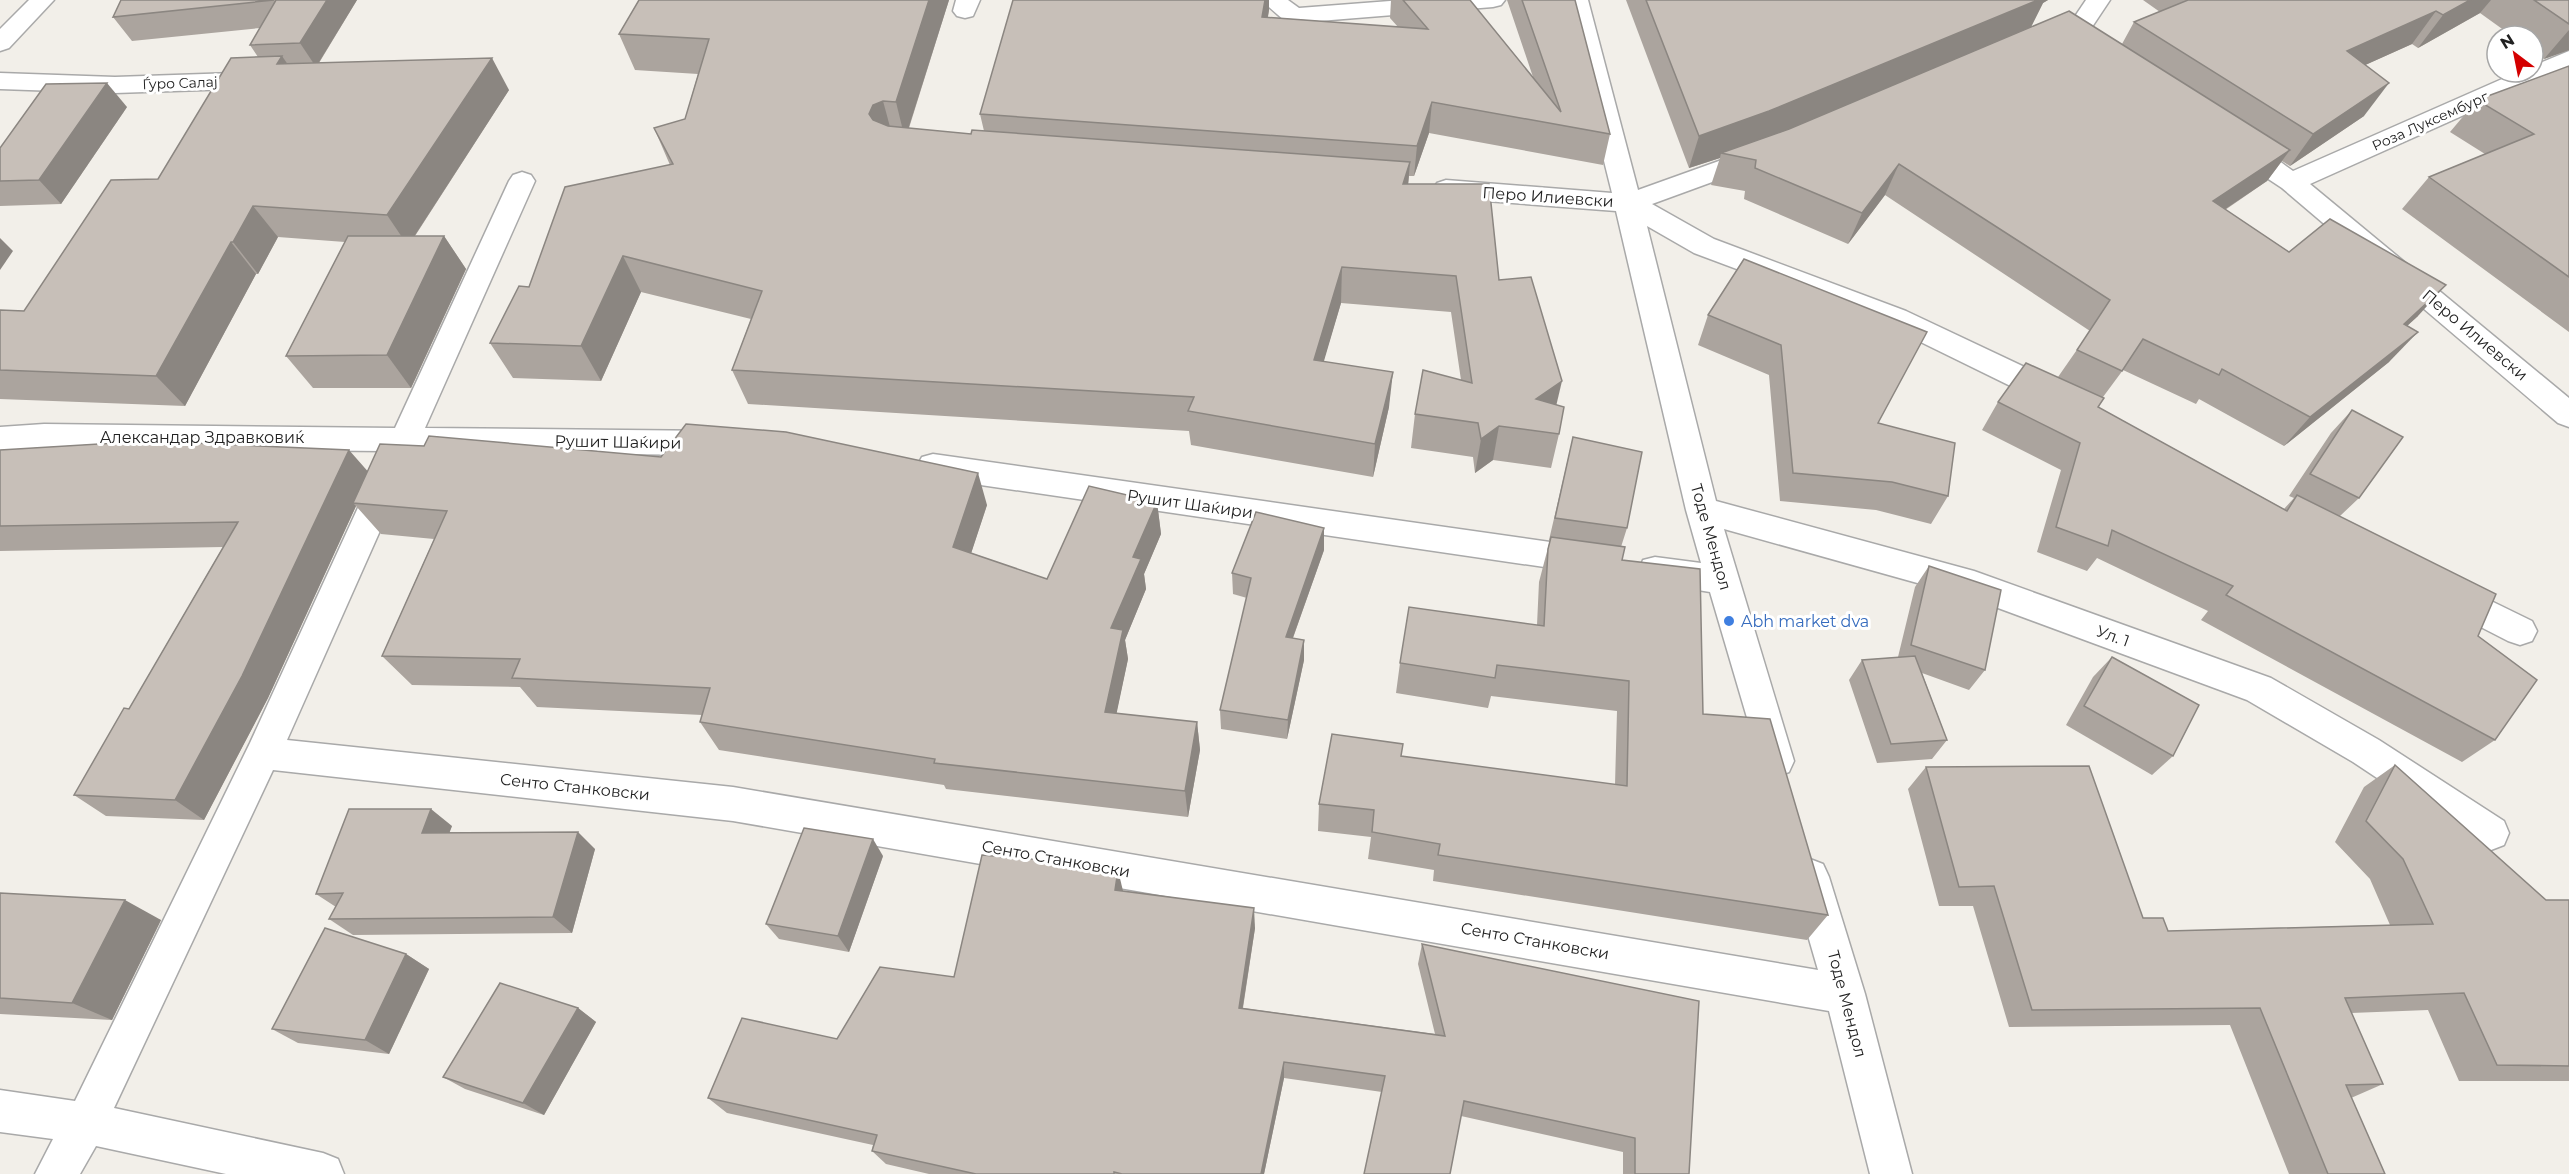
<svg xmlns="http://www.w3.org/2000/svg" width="2569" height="1174" viewBox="0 0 2569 1174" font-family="Montserrat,sans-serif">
  <rect width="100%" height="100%" fill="#f2efe9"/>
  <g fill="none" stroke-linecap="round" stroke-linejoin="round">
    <g stroke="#a9a9a9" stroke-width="3">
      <g id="street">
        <path d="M 29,0 L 54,0 L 9,48 L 0,51 L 0,29 Z"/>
        <path d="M 956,0 L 980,0 L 973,16 L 965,18 L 957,16 L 953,11 Z"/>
        <path d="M 1261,0 L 1288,0 L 1299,8 L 1403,0 L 1505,0 L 1501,5 L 1493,7 L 1294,23 L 1285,21 Z"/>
        <path d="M 1564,0 L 1588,0 L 1638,190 L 1758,147 L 1767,150 L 1771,156 L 1767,162 L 1652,204 L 1714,239 L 1906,311 L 2069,388 L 2073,396 L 2069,404 L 2058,407 L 2047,404 L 1886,325 L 1694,253 L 1647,226 L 1716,501 L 1974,571 L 2271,678 L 2379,740 L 2504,821 L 2509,833 L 2504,845 L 2491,850 L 2478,845 L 2353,762 L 2247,700 L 1971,598 L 1724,529 L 1794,761 L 1789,772 L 1776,777 L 1763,772 L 1710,592 L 1655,583 L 1643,580 L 1639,570 L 1643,560 L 1655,557 L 1701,563 L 1686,510 L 1616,211 L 1446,198 L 1437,195 L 1433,189 L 1437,183 L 1446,180 L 1612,193 Z"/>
        <path d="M 2086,0 L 2110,0 L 2080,45 L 2071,48 L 2062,45 L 2059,40 Z"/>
        <path d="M 2569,51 L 2569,68 L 2310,184 L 2569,398 L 2569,427 L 2558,423 L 2282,188 L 2229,153 L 2225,147 L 2229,141 C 2251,135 2275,159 2293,171 L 2518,72 L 2533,72 L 2533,66 Z"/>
        <path d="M 262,72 L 271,74 L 275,80 L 271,86 L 262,88 L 115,93 L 0,89 L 0,73 L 115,77 Z"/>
        <path d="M 522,172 L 531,175 L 535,181 L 425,428 L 718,431 L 729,435 L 733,443 L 729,451 L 718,455 L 415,452 L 287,740 L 733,787 L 1818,970 L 1791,877 L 1797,864 L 1810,859 L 1823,864 L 1829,877 L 1865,994 L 1912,1174 L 1870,1174 L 1829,1011 L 733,821 L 273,770 L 114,1108 L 323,1153 L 338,1159 L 344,1174 L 226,1174 L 96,1146 L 80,1174 L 35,1174 L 53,1139 L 0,1132 L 0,1090 L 75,1101 L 250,743 L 384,451 L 44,448 L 0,451 L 0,427 L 44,424 L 395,428 L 509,181 L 513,175 Z"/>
        <path d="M 933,454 L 1592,548 L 1604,552 L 1608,561 L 1604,570 L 1592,574 L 933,478 L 922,475 L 917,466 L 922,457 Z"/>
        <path d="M 2446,579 L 2532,621 L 2537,631 L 2532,641 L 2520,645 L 2508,641 L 2434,603 L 2429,593 L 2434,583 Z"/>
      </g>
    </g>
    <use href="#street" fill="#fff" fill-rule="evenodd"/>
  </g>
  <g fill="#aba49e">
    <path d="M 121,0 L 357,0 L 319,63 L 509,90 L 415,236 L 444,236 L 466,269 L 411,388 L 313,388 L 286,356 L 345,242 L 278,237 L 258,274 L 256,274 L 185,406 L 0,399 L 0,310 L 24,311 L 158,179 L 258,57 L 250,45 L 260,28 L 132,41 L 113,17 Z"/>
    <path d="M 639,0 L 949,0 L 909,128 L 971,134 L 984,131 L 980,114 L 1269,10 L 1268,17 L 1398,27 L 1390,18 L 1391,0 L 1470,0 L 1533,77 L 1507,0 L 1575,0 L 1610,134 L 1603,165 L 1429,133 L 1414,176 L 1409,176 L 1408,184 L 1499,280 L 1556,405 L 1559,434 L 1551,468 L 1493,460 L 1475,473 L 1473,457 L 1411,448 L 1415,414 L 1461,380 L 1451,312 L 1341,303 L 1323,362 L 1389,407 L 1373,477 L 1191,445 L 1189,431 L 748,404 L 732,370 L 751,319 L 641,292 L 601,381 L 513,378 L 490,343 L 529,287 L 670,165 L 654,128 L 685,119 L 698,74 L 635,70 L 619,34 Z"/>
    <path d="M 1626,0 L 2048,0 L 2043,3 L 2031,27 L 2122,44 L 2134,22 L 2160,12 L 2143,0 L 2569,0 L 2569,50 L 2544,59 L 2533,51 L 2533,36 L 2512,36 L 2480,13 L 2418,48 L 2412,44 L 2365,65 L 2364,116 L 2290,166 L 2282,161 L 2267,181 L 2225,210 L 2289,252 L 2418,316 L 2407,326 L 2389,362 L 2284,446 L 2199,399 L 2196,404 L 2123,370 L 2103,397 L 2098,407 L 2284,509 L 2294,498 L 2289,496 L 2331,433 L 2352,410 L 2359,498 L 2340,516 L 2478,636 L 2495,740 L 2462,762 L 2201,620 L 2208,611 L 2097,558 L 2087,571 L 2037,552 L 2061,470 L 1982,430 L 1998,402 L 2058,377 L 2090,331 L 1885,195 L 1848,244 L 1744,199 L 1745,191 L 1711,185 L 1720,158 L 1689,168 Z"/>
    <path d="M 2569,66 L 2569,332 L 2402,209 L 2429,177 L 2485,154 L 2450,132 L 2477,100 Z"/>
    <path d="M 127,107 L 61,204 L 0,206 L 0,148 Z"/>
    <path d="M 1744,259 L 1878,423 L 1948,496 L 1931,524 L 1876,510 L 1780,501 L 1769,375 L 1698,345 L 1708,315 Z"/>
    <path d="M 1573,437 L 1627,528 L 1621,547 L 1622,560 L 1703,714 L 1828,915 L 1807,940 L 1433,881 L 1434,870 L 1368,859 L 1371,837 L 1318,831 L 1319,804 L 1401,756 L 1615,785 L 1617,711 L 1491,696 L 1488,708 L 1396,693 L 1400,663 L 1537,625 L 1539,582 L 1550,540 L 1549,540 Z"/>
    <path d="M 197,438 L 203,444 L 367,471 L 987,505 L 971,553 L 1047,579 L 1157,502 L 1161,534 L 1144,574 L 1146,589 L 1125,640 L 1128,659 L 1116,714 L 1197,722 L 1200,750 L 1188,817 L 946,789 L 944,785 L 719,750 L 700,722 L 702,715 L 537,707 L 520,687 L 412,685 L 382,656 L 434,539 L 381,534 L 356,506 L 268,698 L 204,820 L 106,816 L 74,795 L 129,709 L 223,547 L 0,551 L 0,450 Z"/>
    <path d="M 1324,550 L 1293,638 L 1304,660 L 1287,739 L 1221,729 L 1220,710 L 1247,598 L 1233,594 L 1232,573 Z"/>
    <path d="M 1929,566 L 1985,670 L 1969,690 L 1922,673 L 1947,740 L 1932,759 L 1877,763 L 1849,680 L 1862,660 L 1898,657 L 1915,587 Z"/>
    <path d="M 2112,657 L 2173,756 L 2152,775 L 2066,725 L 2093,677 Z"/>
    <path d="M 2395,765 L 2546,900 L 2569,900 L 2569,1081 L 2459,1081 L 2428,1010 L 2351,1013 L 2383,1084 L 2351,1098 L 2385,1174 L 2289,1174 L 2230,1025 L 2009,1027 L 1973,906 L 1939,906 L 1908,789 L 1926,767 L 2143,918 L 2168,931 L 2390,925 L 2370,879 L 2335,842 L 2364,787 Z"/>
    <path d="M 452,826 L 449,832 L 595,849 L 572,933 L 353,935 L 329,919 L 336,907 L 316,894 Z"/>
    <path d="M 883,856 L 849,952 L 779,939 L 766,924 Z"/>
    <path d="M 1123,892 L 1255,928 L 1243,1008 L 1435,1034 L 1418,964 L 1422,944 L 1689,1174 L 1623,1174 L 1623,1152 L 1461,1116 L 1382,1092 L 1284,1078 L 1264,1174 L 929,1174 L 886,1164 L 872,1151 L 873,1145 L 727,1113 L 708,1098 L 837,1039 L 954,977 Z"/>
    <path d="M 0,893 L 161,920 L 112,1020 L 0,1014 Z"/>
    <path d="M 406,954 L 429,969 L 389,1054 L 298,1043 L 272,1029 Z"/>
    <path d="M 578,1008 L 596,1022 L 544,1115 L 465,1089 L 443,1077 Z"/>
  </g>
  <g fill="#8b8681">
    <path d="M 327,0 L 357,0 L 316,67 L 300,43 Z"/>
    <path d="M 929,0 L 949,0 L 905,139 L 896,102 Z"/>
    <path d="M 1265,0 L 1269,0 L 1269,10 L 1262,47 L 1262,17 Z"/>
    <path d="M 2023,0 L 2048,0 L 2043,3 L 2030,29 L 1758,144 L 1721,153 L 1720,158 L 1689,168 L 1699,136 Z"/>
    <path d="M 2470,0 L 2491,0 L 2480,13 L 2418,48 L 2443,15 Z"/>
    <path d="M 2436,11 L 2412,44 L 2323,84 L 2347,51 Z"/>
    <path d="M 2569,30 L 2569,50 L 2544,59 Z"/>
    <path d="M 282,56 L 304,88 L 277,64 Z"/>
    <path d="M 492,58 L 509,90 L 408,246 L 387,215 Z"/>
    <path d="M 107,83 L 127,107 L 61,204 L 39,180 Z"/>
    <path d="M 2389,83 L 2364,116 L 2290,166 L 2313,134 Z"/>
    <path d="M 883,101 L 893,138 L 883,142 L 869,114 L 873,105 Z"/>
    <path d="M 1432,102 L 1429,133 L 1414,176 L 1417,146 Z"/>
    <path d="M 2290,150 L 2267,181 L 2191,232 L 2213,201 Z"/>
    <path d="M 1410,162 L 1407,198 L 1403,184 Z"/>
    <path d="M 1899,164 L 1885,195 L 1848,244 L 1862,213 Z"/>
    <path d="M 253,206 L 278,237 L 258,274 L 233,242 Z"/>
    <path d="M 444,236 L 466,269 L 411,388 L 387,355 Z"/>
    <path d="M 0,238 L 13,251 L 0,270 Z"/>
    <path d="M 231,242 L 256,274 L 185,406 L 156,376 Z"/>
    <path d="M 623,256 L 641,292 L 601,381 L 581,346 Z"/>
    <path d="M 1342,267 L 1341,303 L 1314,395 L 1314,360 Z"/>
    <path d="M 2446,285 L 2418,316 L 2376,354 L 2404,324 Z"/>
    <path d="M 2418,332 L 2389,362 L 2284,446 L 2310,417 Z"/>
    <path d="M 1393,372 L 1389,407 L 1373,477 L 1375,444 Z"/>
    <path d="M 1562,381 L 1554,415 L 1536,399 Z"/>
    <path d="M 1499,426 L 1493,460 L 1475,473 L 1481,439 Z"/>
    <path d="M 197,438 L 222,463 L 194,443 Z"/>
    <path d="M 349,450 L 371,475 L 353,503 L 356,506 L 268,698 L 204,820 L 175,800 Z"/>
    <path d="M 978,473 L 987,505 L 963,578 L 953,547 Z"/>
    <path d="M 1157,502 L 1161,534 L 1144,574 L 1146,589 L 1125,640 L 1128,659 L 1111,740 L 1105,712 L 1111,628 L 1133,557 Z"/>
    <path d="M 1324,528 L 1324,550 L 1286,657 L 1286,637 Z"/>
    <path d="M 1304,640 L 1304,660 L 1287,739 L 1288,720 Z"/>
    <path d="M 1197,722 L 1200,750 L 1188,817 L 1185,791 Z"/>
    <path d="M 431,809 L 452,826 L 443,850 L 422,833 Z"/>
    <path d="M 578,832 L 595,849 L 572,933 L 553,917 Z"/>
    <path d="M 873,839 L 883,856 L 849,952 L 838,936 Z"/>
    <path d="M 1118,870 L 1123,891 L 1120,911 L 1115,890 Z"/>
    <path d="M 125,900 L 161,920 L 112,1020 L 72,1003 Z"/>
    <path d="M 1254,908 L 1255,928 L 1240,1025 L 1239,1008 Z"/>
    <path d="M 406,954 L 429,969 L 389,1054 L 365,1040 Z"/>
    <path d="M 578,1008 L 596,1022 L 544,1115 L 523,1103 Z"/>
    <path d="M 1284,1062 L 1284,1078 L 1264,1174 L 1261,1174 Z"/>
  </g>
  <g fill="#c7bfb8" stroke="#8b8681" stroke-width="1.5">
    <path d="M 121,0 L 274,0 L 113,17 Z"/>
    <path d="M 276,0 L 327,0 L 300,43 L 250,45 Z"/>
    <path d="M 639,0 L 929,0 L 896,102 L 883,101 L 873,105 L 869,114 L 873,120 L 888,126 L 971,134 L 972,130 L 1410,162 L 1403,184 L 1489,184 L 1499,280 L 1531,277 L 1562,381 L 1536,399 L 1564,407 L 1559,434 L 1499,426 L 1481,439 L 1478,423 L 1415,414 L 1423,370 L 1472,383 L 1456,276 L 1342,267 L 1314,360 L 1393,372 L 1375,444 L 1188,411 L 1194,397 L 732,370 L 762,291 L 623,256 L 581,346 L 490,343 L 519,286 L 529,287 L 565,187 L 673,164 L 654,128 L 685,119 L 709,39 L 619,34 Z"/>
    <path d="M 1013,0 L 1265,0 L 1262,17 L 1428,29 L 1403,0 L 1470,0 L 1561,112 L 1522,0 L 1575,0 L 1610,134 L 1432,102 L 1417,146 L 980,114 Z"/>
    <path d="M 1646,0 L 2038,0 L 1769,111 L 1699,136 Z"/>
    <path d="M 2188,0 L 2470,0 L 2443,15 L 2436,11 L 2347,51 L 2389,83 L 2313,134 L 2134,22 Z"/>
    <path d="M 2534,0 L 2569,0 L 2569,24 Z"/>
    <path d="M 2069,11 L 2290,150 L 2213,201 L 2289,252 L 2330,219 L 2446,285 L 2404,324 L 2418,332 L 2310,417 L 2222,369 L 2219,375 L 2143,339 L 2122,371 L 2077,350 L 2110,300 L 1899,164 L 1862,213 L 1755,168 L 1756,160 L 1721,153 L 1789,129 Z"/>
    <path d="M 282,56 L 277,64 L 492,58 L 387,215 L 253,206 L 233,242 L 231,242 L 156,376 L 0,370 L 0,310 L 24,311 L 111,180 L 158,179 L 231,58 Z"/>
    <path d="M 2569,66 L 2569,277 L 2429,177 L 2534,134 L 2477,100 Z"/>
    <path d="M 107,83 L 39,180 L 0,181 L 0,148 L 46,84 Z"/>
    <path d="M 348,236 L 444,236 L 387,355 L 286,356 Z"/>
    <path d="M 1744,259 L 1927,332 L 1878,423 L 1955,443 L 1948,496 L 1892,482 L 1793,473 L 1781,345 L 1708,315 Z"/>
    <path d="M 2026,363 L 2104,398 L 2098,407 L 2287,511 L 2297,495 L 2496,594 L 2478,636 L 2537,680 L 2495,740 L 2226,595 L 2233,586 L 2112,530 L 2108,546 L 2056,527 L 2080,443 L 1998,402 Z"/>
    <path d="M 2352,410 L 2403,437 L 2359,498 L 2310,474 Z"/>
    <path d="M 686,424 L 786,432 L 978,473 L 953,547 L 1047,579 L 1089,486 L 1157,502 L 1133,557 L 1141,559 L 1111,628 L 1123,630 L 1105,712 L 1197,722 L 1185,791 L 934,763 L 935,759 L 700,722 L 710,688 L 512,678 L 520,659 L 382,656 L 447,511 L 353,503 L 380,444 L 424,446 L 429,436 L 661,457 Z"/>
    <path d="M 1573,437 L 1642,452 L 1627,528 L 1555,518 Z"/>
    <path d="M 197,438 L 194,443 L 349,450 L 242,676 L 175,800 L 74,795 L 124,708 L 129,709 L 238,522 L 0,526 L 0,450 Z"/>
    <path d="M 1256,512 L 1324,528 L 1286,637 L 1304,640 L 1288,720 L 1220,710 L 1251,578 L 1232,573 Z"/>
    <path d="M 1551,537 L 1625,547 L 1622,560 L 1700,569 L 1703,714 L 1770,719 L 1828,915 L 1438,855 L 1440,844 L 1372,832 L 1374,810 L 1319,804 L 1332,734 L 1403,744 L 1401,756 L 1627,786 L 1629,681 L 1497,665 L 1495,678 L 1400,663 L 1409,607 L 1544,626 L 1548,549 Z"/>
    <path d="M 1929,566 L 2001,590 L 1985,670 L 1911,645 Z"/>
    <path d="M 1915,656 L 1947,740 L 1891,744 L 1862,660 Z"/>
    <path d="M 2112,657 L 2199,705 L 2173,756 L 2084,706 Z"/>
    <path d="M 2395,765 L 2546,900 L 2569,900 L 2569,1066 L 2497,1065 L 2464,993 L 2345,998 L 2383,1084 L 2346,1085 L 2385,1174 L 2328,1174 L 2260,1008 L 2032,1010 L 1994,886 L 1959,887 L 1926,767 L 2089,766 L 2143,918 L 2163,918 L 2168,931 L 2433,924 L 2403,859 L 2366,821 Z"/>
    <path d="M 349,809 L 431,809 L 422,833 L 578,832 L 553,917 L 329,919 L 343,893 L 316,894 Z"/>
    <path d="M 804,828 L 873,839 L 838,936 L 766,924 Z"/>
    <path d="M 982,855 L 1079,863 L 1118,870 L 1115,890 L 1254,908 L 1239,1008 L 1445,1036 L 1422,944 L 1699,1001 L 1689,1174 L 1635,1174 L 1635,1138 L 1464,1101 L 1450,1174 L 1364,1174 L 1385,1076 L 1284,1062 L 1261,1174 L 1122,1174 L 1114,1172 L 1114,1174 L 976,1174 L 872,1151 L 877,1135 L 708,1098 L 742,1018 L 837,1039 L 880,967 L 954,977 Z"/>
    <path d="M 0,893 L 125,900 L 72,1003 L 0,998 Z"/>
    <path d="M 325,928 L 406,954 L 365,1040 L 272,1029 Z"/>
    <path d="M 500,983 L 578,1008 L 523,1103 L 443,1077 Z"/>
  </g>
  <circle fill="#3f7fe0" stroke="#fff" stroke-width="2" cx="1729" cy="621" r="6"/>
  <g text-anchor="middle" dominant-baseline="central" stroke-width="6" stroke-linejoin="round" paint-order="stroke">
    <g font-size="14" fill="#222" stroke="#fff">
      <text transform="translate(180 83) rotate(-2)">Ѓуро Салај</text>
      <text transform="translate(2430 121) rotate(-24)">Роза Луксембург</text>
    </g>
    <g font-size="16" fill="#222" stroke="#fff">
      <text transform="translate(1548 197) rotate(4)">Перо Илиевски</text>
      <text transform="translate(2475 335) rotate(40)">Перо Илиевски</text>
      <text x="202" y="437">Александар Здравковиќ</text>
      <text transform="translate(618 442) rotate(1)">Рушит Шаќири</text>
      <text transform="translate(1190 504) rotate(8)">Рушит Шаќири</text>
      <text transform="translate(1711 537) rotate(74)">Тоде Мендол</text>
      <text transform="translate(2113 636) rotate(20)">Ул. 1</text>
      <text transform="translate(575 787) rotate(6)">Сенто Станковски</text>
      <text transform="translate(1056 859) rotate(10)">Сенто Станковски</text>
      <text transform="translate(1535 941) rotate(10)">Сенто Станковски</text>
      <text transform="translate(1847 1004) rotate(75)">Тоде Мендол</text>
    </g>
    <g font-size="16" fill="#366cbe" stroke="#fff" text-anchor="start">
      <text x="1741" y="621">Abh market dva</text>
    </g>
  </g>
  <g transform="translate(2515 54) rotate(328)"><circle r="28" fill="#ffffff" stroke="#a7a7a7" stroke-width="1.5"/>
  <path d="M0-4.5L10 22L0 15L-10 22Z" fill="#d40000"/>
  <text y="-9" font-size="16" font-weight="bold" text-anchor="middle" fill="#222222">N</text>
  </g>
</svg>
